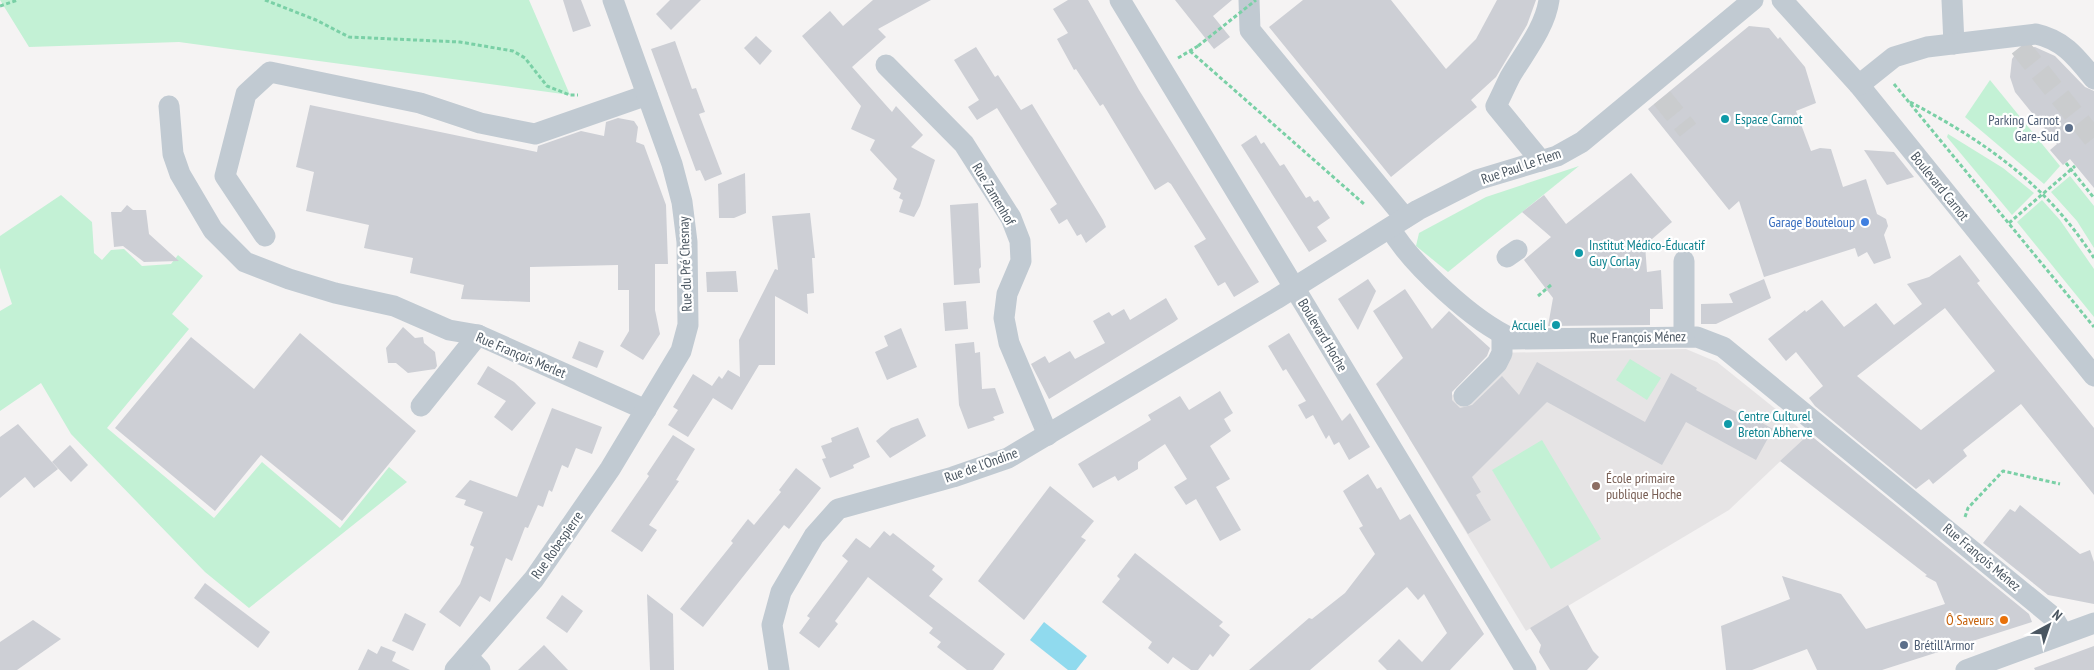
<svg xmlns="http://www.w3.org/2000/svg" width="2094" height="670" viewBox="0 0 2094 670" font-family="'PT Sans Narrow',sans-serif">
  <rect width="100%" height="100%" fill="#f5f3f3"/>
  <path fill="#e6e4e5" d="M 1686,349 L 1717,362 L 1808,435 L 1729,510 L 1526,631 L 1409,438 L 1495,353 Z"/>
  <g fill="#c3f1d5">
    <path d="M 0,0 L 529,0 L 570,95 L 179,42 L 29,47 Z"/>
    <path d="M 1990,80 L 2060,166 L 2044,184 L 1965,117 Z"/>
    <path d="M 1948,134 L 2003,168 L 2034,193 L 2012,215 L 1947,137 Z"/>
    <path d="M 1579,166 L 1448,272 L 1416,246 L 1419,233 L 1486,197 Z"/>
    <path d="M 2070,176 L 2094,206 L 2094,248 L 2077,221 L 2051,192 Z"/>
    <path d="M 61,195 L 92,222 L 94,253 L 102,260 L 111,250 L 124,249 L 142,266 L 171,264 L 178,255 L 203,276 L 172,314 L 189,329 L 107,428 L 214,518 L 262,462 L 340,528 L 389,467 L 407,482 L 249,608 L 205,572 L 71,434 L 41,383 L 0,411 L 0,311 L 12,304 L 0,268 L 0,236 Z"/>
    <path d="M 2042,200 L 2060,220 L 2094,269 L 2094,317 L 2017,222 Z"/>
    <path d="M 1630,359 L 1661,378 L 1647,400 L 1616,380 Z"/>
    <path d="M 1542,440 L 1601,539 L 1551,569 L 1492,470 Z"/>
  </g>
  <path fill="#90daee" d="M 1044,622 L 1087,656 L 1076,670 L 1068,670 L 1030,640 Z"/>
  <g fill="#cdcfd5" fill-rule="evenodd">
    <path d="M 563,0 L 581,0 L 591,26 L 573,32 Z"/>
    <path d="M 670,0 L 701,0 L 671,30 L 656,14 Z"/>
    <path d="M 873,0 L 931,0 L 878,29 L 886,37 L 852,67 L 892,112 L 896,106 L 923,135 L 911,147 L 935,160 L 920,206 L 914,217 L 899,212 L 903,200 L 899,198 L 901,193 L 893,189 L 897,179 L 870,150 L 875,140 L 851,129 L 861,106 L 802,36 L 830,11 L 843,26 Z"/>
    <path d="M 1068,0 L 1088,0 L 1139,90 L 1259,282 L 1234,297 L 1225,282 L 1218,286 L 1194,246 L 1206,239 L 1171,184 L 1168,182 L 1155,190 L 1103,104 L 1100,106 L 1076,69 L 1074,70 L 1057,39 L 1068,33 L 1053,9 Z"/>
    <path d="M 1175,0 L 1232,0 L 1213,16 L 1230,37 L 1214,49 Z"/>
    <path d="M 1303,0 L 1391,0 L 1446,69 L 1476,39 L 1497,0 L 1536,0 L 1527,25 L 1496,77 L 1471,100 L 1477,107 L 1391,177 L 1269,27 Z"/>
    <path d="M 1749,26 L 1769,28 L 1778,39 L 1780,37 L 1805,67 L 1816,103 L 1796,111 L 1811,151 L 1820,148 L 1831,149 L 1843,187 L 1866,179 L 1877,214 L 1886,219 L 1888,226 L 1884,235 L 1891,258 L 1874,264 L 1867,252 L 1858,257 L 1855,248 L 1764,277 L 1739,201 L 1729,210 L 1648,109 Z"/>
    <path d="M 756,36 L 772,51 L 760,65 L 744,48 Z"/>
    <path d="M 675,41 L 692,89 L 696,88 L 705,112 L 699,114 L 722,174 L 705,181 L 700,170 L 696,171 L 651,49 Z"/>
    <path d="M 976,47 L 995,77 L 998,75 L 1021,110 L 1032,104 L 1103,220 L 1106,227 L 1086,243 L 1081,234 L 1077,236 L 1067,219 L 1059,224 L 1050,209 L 1057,204 L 997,108 L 977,120 L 968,107 L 979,100 L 954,60 Z"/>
    <path d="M 2035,47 L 2055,56 L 2085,87 L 2094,91 L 2094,188 L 2070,159 L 2063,165 L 2050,150 L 2057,144 L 2015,92 L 2010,77 L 2012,59 L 2019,49 Z"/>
    <path d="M 310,105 L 537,152 L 538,146 L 581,131 L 604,136 L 606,122 L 618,118 L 634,121 L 638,127 L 636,142 L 644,145 L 666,205 L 668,264 L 655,264 L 655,310 L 660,334 L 643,360 L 620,346 L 629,331 L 629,290 L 618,290 L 618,265 L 530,267 L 530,302 L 461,299 L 464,285 L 410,273 L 413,258 L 364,248 L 369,225 L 306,211 L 314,172 L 296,167 Z"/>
    <path d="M 1256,135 L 1261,144 L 1264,142 L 1280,166 L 1284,164 L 1306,198 L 1310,196 L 1314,202 L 1318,200 L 1330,218 L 1317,227 L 1327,241 L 1309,252 L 1241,145 Z"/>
    <path d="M 1864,150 L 1894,152 L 1914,177 L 1887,185 Z"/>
    <path d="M 745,173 L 746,213 L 734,218 L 719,218 L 718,184 Z"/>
    <path d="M 1631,173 L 1672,222 L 1645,245 L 1647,272 L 1661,270 L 1663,309 L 1650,309 L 1650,325 L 1548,326 L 1553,298 L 1524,260 L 1551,237 L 1522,212 L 1544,195 L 1566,224 Z"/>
    <path d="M 978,203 L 981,267 L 979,269 L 980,283 L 954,285 L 950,205 Z"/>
    <path d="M 127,205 L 133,210 L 146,210 L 149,234 L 179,261 L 144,262 L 123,246 L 114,247 L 111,212 L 121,212 Z"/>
    <path d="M 810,213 L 815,258 L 812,258 L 814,293 L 807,294 L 808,314 L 775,296 L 775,365 L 759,365 L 732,410 L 713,398 L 688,437 L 668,425 L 678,410 L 673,407 L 693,374 L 712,386 L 719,376 L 722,379 L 728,370 L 740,377 L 739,340 L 775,269 L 778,270 L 772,216 Z"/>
    <path d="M 1960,255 L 1980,281 L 1977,283 L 1992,302 L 2094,428 L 2094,495 L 2021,404 L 1963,450 L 1967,456 L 1933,484 L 1929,479 L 1916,489 L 1815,406 L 1809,398 L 1823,386 L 1796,352 L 1786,361 L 1768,339 L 1805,310 L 1806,312 L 1822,300 L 1844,327 L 1876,303 L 1894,325 L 1922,304 L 1907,284 L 1929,277 ZM 1945,308 L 1995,371 L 1921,430 L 1857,376 Z"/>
    <path d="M 736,271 L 738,292 L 707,292 L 706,272 Z"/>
    <path d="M 1368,279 L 1376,291 L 1358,330 L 1338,299 Z"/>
    <path d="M 1764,279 L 1771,298 L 1716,324 L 1701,324 L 1701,304 L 1733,303 L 1729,294 Z"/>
    <path d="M 1405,289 L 1432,329 L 1449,311 L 1490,348 L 1487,356 L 1452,392 L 1452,400 L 1460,408 L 1472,405 L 1502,376 L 1519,395 L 1537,362 L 1645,422 L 1671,373 L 1697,388 L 1696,390 L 1745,417 L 1746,414 L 1773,429 L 1756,460 L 1686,422 L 1662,465 L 1547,402 L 1472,477 L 1481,492 L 1476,495 L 1491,520 L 1468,534 L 1376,384 L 1403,358 L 1373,311 Z"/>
    <path d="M 1166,298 L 1178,319 L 1174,322 L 1049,399 L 1031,364 L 1045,356 L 1049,363 L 1070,351 L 1075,359 L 1105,343 L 1093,321 L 1109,312 L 1112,316 L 1124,309 L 1130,320 Z"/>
    <path d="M 966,301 L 968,329 L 945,331 L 943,303 Z"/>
    <path d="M 403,327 L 415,338 L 423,337 L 424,343 L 435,352 L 437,366 L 435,369 L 408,373 L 396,363 L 388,363 L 386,348 Z"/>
    <path d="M 901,328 L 917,367 L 887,380 L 875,352 L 888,346 L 884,336 Z"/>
    <path d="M 300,333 L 416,431 L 342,521 L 261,455 L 215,511 L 115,428 L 191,337 L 254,389 Z"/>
    <path d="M 1289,333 L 1342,421 L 1350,413 L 1370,447 L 1349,460 L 1339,442 L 1334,445 L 1329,435 L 1326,439 L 1313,415 L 1306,419 L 1298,405 L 1306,401 L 1286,369 L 1283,371 L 1268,346 Z"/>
    <path d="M 579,341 L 604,351 L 597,368 L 572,358 Z"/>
    <path d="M 974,342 L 975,353 L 980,352 L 982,389 L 995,388 L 1004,413 L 993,417 L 995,420 L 968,429 L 959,405 L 955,344 Z"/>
    <path d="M 488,366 L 514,382 L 536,403 L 512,431 L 494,417 L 506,401 L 477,384 Z"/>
    <path d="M 1220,391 L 1233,413 L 1224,419 L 1231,431 L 1210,446 L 1230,479 L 1216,487 L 1241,530 L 1220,541 L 1196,499 L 1186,505 L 1174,487 L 1187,479 L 1165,444 L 1138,462 L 1138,469 L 1118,481 L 1115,476 L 1093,488 L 1078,464 L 1151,420 L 1148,415 L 1180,396 L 1189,410 Z"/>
    <path d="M 552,408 L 602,427 L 592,454 L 576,448 L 568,468 L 562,465 L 552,492 L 549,490 L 543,507 L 538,505 L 528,528 L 525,527 L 512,561 L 506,558 L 490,602 L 480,596 L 460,627 L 439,612 L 460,584 L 474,547 L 470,545 L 483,512 L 464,505 L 466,500 L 455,497 L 470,480 L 517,497 Z"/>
    <path d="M 918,418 L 926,436 L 890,458 L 876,441 L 891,428 Z"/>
    <path d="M 18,424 L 58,469 L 34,488 L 25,477 L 0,498 L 0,437 Z"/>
    <path d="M 858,427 L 870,457 L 853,465 L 854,468 L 830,478 L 822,459 L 826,458 L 821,446 L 832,442 L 831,438 Z"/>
    <path d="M 1809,434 L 2029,614 L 2032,622 L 1882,670 L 1817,670 L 1807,649 L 1752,670 L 1726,670 L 1721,626 L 1790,599 L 1782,576 L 1841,594 L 1866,629 L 1945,604 L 1936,582 L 1925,576 L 1927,575 L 1780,461 Z"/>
    <path d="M 673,435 L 695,449 L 676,480 L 679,481 L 649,525 L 657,530 L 642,552 L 611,531 L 649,476 L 647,474 Z"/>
    <path d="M 70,445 L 88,465 L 71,482 L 52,462 Z"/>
    <path d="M 796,468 L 821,488 L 789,529 L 784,525 L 703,627 L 680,609 L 733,543 L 731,541 L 748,519 L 754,525 L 781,492 L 779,490 Z"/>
    <path d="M 1368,474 L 1377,489 L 1381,487 L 1400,520 L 1410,514 L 1484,634 L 1450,670 L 1387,670 L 1378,661 L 1399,639 L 1422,662 L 1447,633 L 1424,594 L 1418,600 L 1407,587 L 1310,670 L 1249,670 L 1309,618 L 1312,619 L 1345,593 L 1375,554 L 1359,528 L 1363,526 L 1343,491 Z"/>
    <path d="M 1050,486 L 1094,521 L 1081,537 L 1086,540 L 1024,620 L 978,581 Z"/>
    <path d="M 2020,505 L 2080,554 L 2090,550 L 2094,562 L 2094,604 L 2048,595 L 1983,543 L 2010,509 L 2015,512 Z"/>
    <path d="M 884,531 L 890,536 L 893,533 L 935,566 L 932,570 L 943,579 L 929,596 L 1005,654 L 993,670 L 967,670 L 937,647 L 941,642 L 929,633 L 933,628 L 868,577 L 835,621 L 838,624 L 819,648 L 799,633 L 810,618 L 807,616 L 848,561 L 842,556 L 856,538 L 870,548 Z"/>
    <path d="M 1135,553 L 1223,622 L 1219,626 L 1230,635 L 1213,657 L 1210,654 L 1198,670 L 1191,670 L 1173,657 L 1168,664 L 1148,648 L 1152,642 L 1102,602 L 1120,579 L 1117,576 Z"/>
    <path d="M 205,583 L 270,632 L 258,648 L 194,598 Z"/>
    <path d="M 647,594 L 673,614 L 674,670 L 650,670 Z"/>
    <path d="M 562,595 L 583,611 L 567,633 L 546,618 Z"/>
    <path d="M 1568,605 L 1593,651 L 1599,657 L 1587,670 L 1550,670 L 1539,652 L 1541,645 L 1530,628 Z"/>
    <path d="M 405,613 L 426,624 L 413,651 L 392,641 Z"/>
    <path d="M 33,620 L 61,639 L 17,670 L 0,670 L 0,642 Z"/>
    <path d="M 544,645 L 568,670 L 518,670 Z"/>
    <path d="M 381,646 L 396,652 L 392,661 L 410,670 L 358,670 L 368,649 L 377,654 Z"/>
    <path d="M 2094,646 L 2094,670 L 2035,670 L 2034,668 Z"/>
  </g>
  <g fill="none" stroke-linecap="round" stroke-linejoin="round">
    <g stroke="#caccce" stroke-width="21" stroke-dasharray="21 11" stroke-linecap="butt">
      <path d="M 2020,47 L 2094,139"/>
      <path d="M 1662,98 L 1688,130"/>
    </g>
    <g stroke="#7ad0a6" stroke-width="3" stroke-dasharray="4 2.5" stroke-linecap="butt">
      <path d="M 265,0 L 316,20 L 349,37 L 460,42 L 513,51 L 525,58 L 547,86 L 570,95 L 578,95"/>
      <path d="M 0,6 L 18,0"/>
      <path d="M 1190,51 L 1364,204"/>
      <path d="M 1178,58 L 1198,46"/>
      <path d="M 1894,84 L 2094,327"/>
      <path d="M 1910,102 C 1986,142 2047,185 2094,258"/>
      <path d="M 2066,163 L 2094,198"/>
      <path d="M 2009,223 L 2075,166"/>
      <path d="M 1538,296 L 1551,285"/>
      <path d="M 1965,517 L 1968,508 L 2003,471 L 2060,484"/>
    </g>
    <g stroke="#c1cad2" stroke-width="21">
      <path d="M 1120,0 L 1526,670"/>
      <path d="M 1249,0 L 1250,30 L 1405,218"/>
      <path d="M 1782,0 L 1859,85 L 2094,376"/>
      <path d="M 1952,0 L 1954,44"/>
      <path d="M 886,65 L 964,144 L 1011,218 L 1020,241 L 1021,261 L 1007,294 L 1004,318 L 1009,343 L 1048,435"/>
      <path d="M 1859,85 L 1894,57 L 1927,47 L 2036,34 C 2064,40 2077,58 2094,79"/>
      <path d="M 169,106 L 173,154 L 180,174 L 213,230 L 245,262 L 289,279 L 335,293 L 394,306 L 449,330 L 478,335 L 646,410"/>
      <path d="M 1541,161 L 1496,106 C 1501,96 1505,87 1510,77 C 1524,53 1545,28 1549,0"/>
      <path d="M 1390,228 C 1412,265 1474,322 1513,339 L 1697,337 L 1723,347 L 2053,617 L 2063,634"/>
      <path d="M 265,236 L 225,176 L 246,94 L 270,72 L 420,103 L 480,123 L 535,134 L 647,95"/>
      <path d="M 1507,257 L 1517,250"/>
      <path d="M 1684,336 L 1684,261"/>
      <path d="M 1464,396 L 1497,363 L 1502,353 L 1502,335"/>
      <path d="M 421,406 L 478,335"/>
      <path d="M 467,656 L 480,670"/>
      <path d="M 455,670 L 534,579 L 610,469 L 681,351 L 688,325 L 687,242 L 682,202 L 672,164 L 613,0"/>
      <path d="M 779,670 L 772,625 L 781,592 L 814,536 L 838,509 L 953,477 L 1008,458 L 1276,299 L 1418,210 L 1477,180 L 1557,156 L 1582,142 L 1753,0"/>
      <path d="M 1966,670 L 2094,623"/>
    </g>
    <path stroke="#7ad0a6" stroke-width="3" stroke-dasharray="4 2.5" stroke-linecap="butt" d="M 1198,46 L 1256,0"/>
  </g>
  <g fill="#0f9aa8" stroke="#fff" stroke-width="2">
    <circle cx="1725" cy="119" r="5"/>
    <circle cx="1579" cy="253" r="5"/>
    <circle cx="1556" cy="325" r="5"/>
    <circle cx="1728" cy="424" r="5"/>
  </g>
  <g fill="#5c6f8a" stroke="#fff" stroke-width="2">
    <circle cx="2069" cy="128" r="5"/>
    <circle cx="1904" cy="645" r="5"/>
  </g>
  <circle fill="#3f7fe0" stroke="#fff" stroke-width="2" cx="1865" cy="222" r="5"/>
  <circle fill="#8d6e63" stroke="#fff" stroke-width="2" cx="1596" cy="486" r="5"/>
  <circle fill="#e8710a" stroke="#fff" stroke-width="2" cx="2004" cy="620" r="5"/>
  <g text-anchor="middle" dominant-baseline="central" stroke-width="4.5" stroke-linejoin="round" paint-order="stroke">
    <g font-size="14" fill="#0d838f" stroke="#fff" text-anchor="start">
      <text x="1735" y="119">Espace Carnot</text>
      <text x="1589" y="245">Institut Médico-Éducatif<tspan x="1589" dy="16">Guy Corlay</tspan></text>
      <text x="1546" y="325" text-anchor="end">Accueil</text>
      <text x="1738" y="416">Centre Culturel<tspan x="1738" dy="16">Breton Abherve</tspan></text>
    </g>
    <g font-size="14" fill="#4e5e75" stroke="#fff" text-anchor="end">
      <text x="2059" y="120">Parking Carnot<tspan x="2059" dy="16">Gare-Sud</tspan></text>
      <text x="1914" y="645" text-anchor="start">Brétill'Armor</text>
    </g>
    <g font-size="14" fill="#4a5661" stroke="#fff">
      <text transform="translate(1521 166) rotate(-19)">Rue Paul Le Flem</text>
      <text transform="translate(1940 186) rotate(51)">Boulevard Carnot</text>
      <text transform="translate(994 194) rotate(59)">Rue Zamenhof</text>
      <text transform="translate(685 264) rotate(-92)">Rue du Pré Chesnay</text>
      <text transform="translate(1323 335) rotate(59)">Boulevard Hoche</text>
      <text transform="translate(1638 337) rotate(-1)">Rue François Ménez</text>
      <text transform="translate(521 355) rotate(23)">Rue François Merlet</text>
      <text transform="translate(981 465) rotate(-20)">Rue de l'Ondine</text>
      <text transform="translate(557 545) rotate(-55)">Rue Robespierre</text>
      <text transform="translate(1982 557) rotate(40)">Rue François Ménez</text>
    </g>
    <g font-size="14" fill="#366cbe" stroke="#fff" text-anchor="end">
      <text x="1855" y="222">Garage Bouteloup</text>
    </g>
    <g font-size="14" fill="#785e54" stroke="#fff" text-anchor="start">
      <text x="1606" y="478">École primaire<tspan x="1606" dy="16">publique Hoche</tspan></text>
    </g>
    <g font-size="14" fill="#c56008" stroke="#fff" text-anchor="end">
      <text x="1994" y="620">Ô Saveurs</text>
    </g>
  </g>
  <g transform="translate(2049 625) rotate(40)" stroke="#ffffff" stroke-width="4" paint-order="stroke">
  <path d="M0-4L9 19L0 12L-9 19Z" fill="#4a5661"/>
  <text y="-8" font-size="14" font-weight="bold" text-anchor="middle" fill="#4a5661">N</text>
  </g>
</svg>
